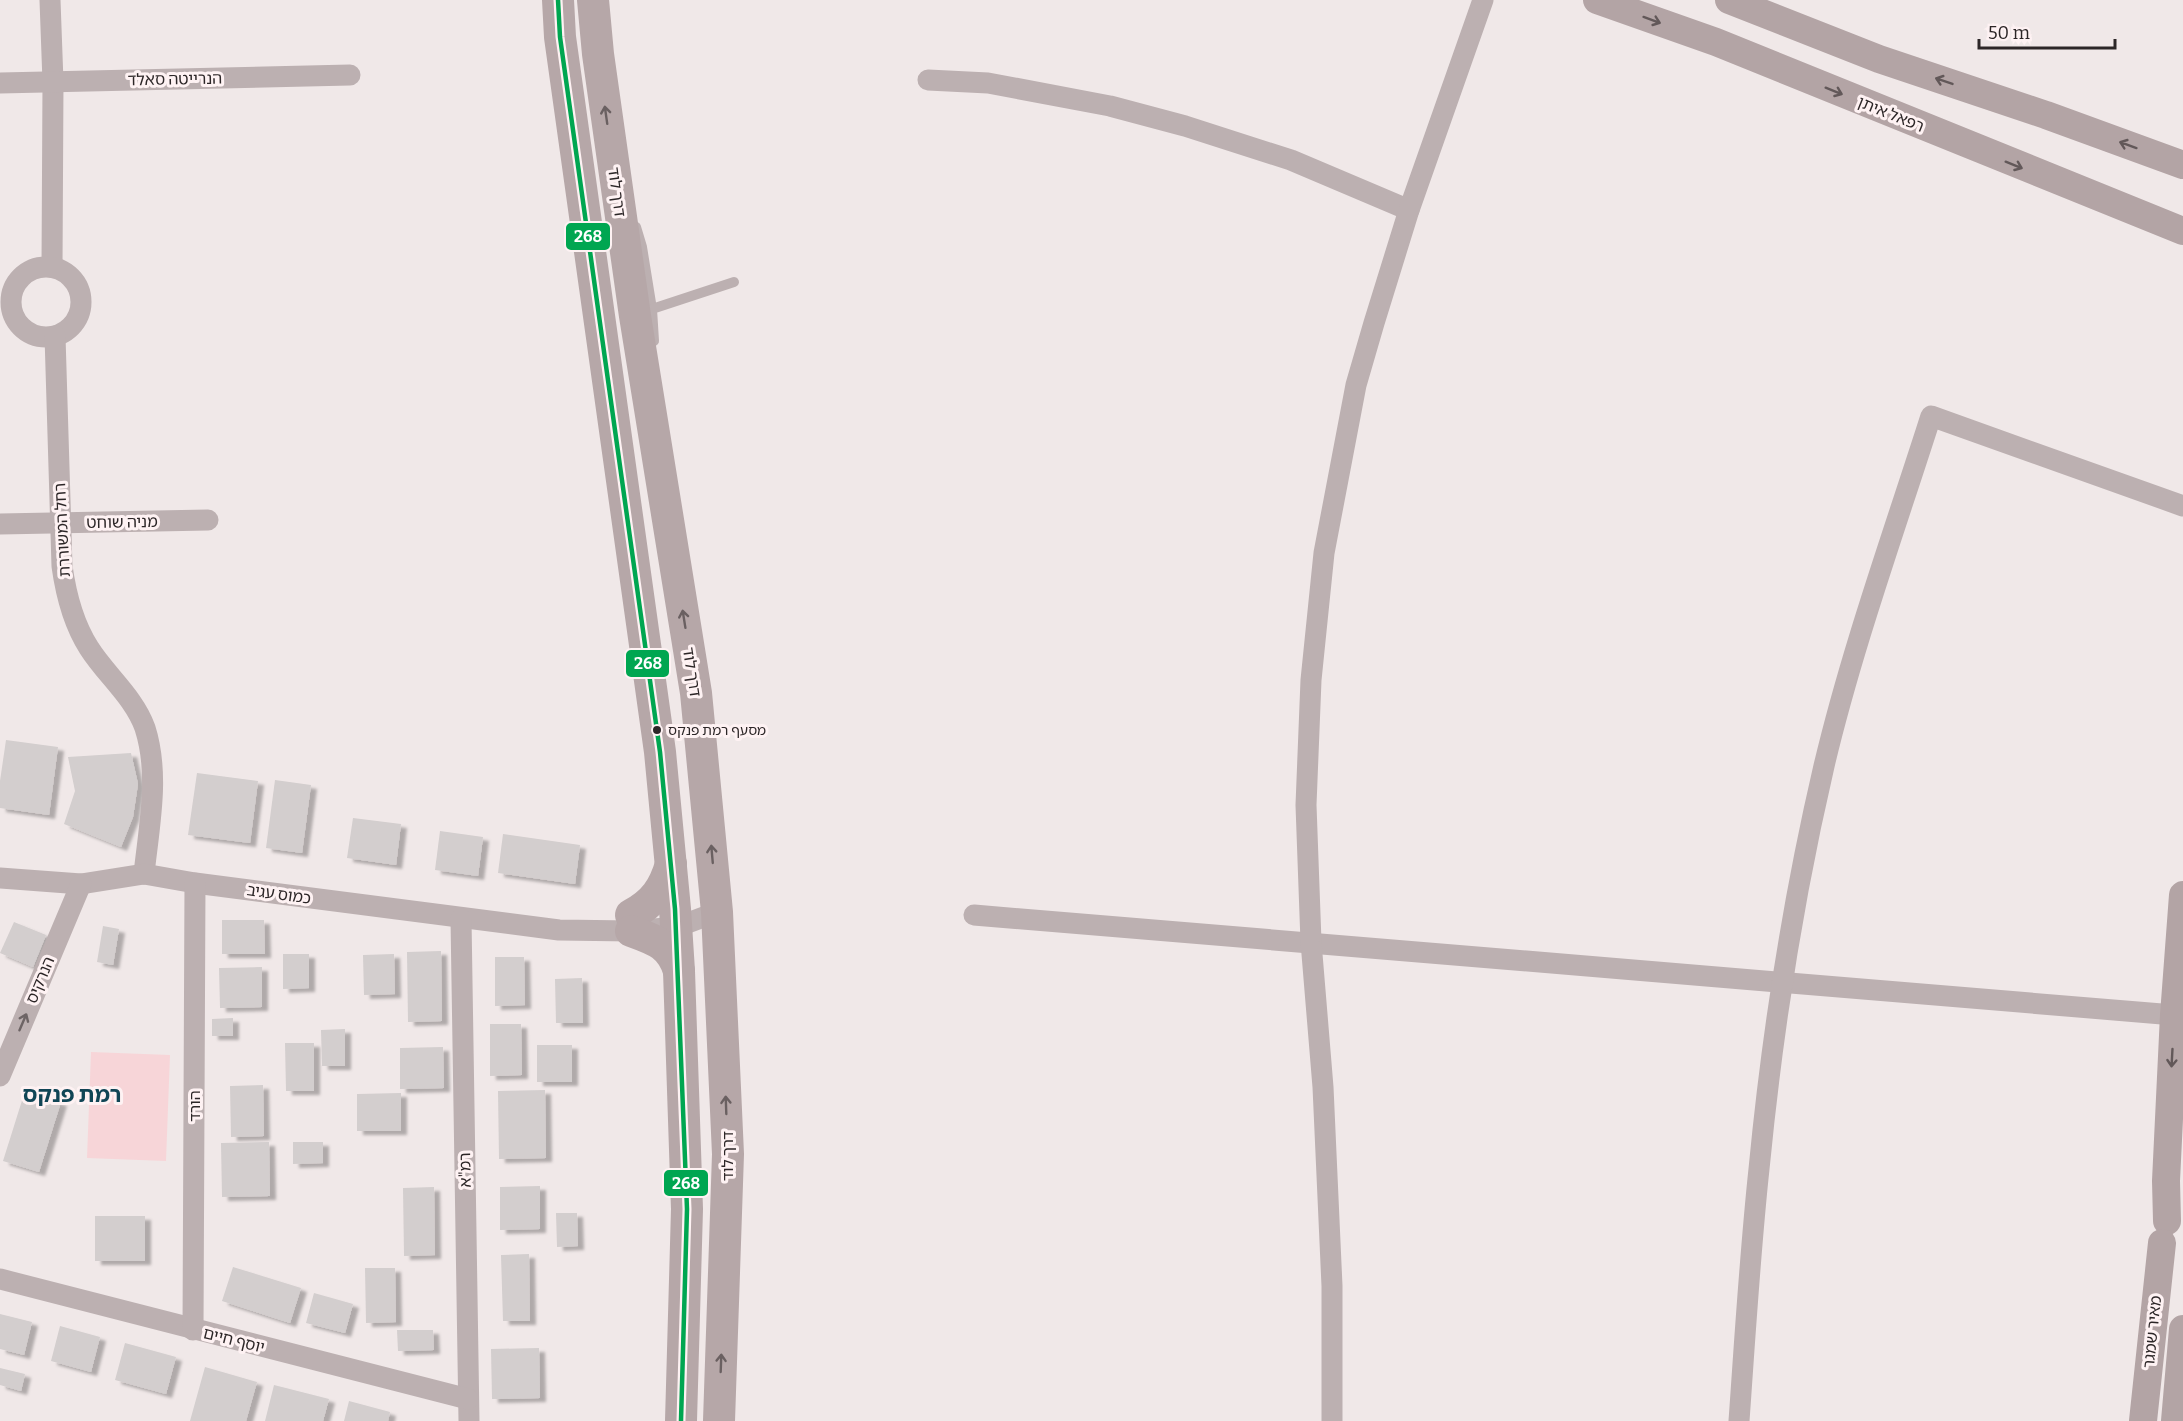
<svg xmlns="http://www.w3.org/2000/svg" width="2183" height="1421" viewBox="0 0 2183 1421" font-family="Bitter,'Noto Sans Hebrew',serif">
  <defs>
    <filter id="shadow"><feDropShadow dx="6" dy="4" stdDeviation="1.5" flood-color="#0004"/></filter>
  </defs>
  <rect width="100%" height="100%" fill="#f0e8e8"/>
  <path fill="#f7d5d8" d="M 91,1052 L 170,1055 L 166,1161 L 87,1158 Z"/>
  <g fill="#d3cece" filter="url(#shadow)">
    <path d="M 6,740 L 58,747 L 49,815 L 0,808 L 0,781 Z"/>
    <path d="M 131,753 L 138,784 L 133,817 L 121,847 L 64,824 L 75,791 L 68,757 Z"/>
    <path d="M 197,773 L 258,781 L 250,843 L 188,835 Z"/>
    <path d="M 275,780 L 311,785 L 302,853 L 266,848 Z"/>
    <path d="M 353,818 L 401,824 L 396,865 L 347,858 Z"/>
    <path d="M 440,831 L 483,837 L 478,876 L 435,870 Z"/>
    <path d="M 503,834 L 580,845 L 575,884 L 498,873 Z"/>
    <path d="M 222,920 L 264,920 L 265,954 L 222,954 Z"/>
    <path d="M 14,922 L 46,935 L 33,967 L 0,953 Z"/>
    <path d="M 103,926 L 119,929 L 113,965 L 97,962 Z"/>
    <path d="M 441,951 L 442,1021 L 408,1022 L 407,952 Z"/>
    <path d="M 283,954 L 309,954 L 309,988 L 283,989 Z"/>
    <path d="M 394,954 L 395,994 L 364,995 L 363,955 Z"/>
    <path d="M 495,957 L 524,957 L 525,1005 L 495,1006 Z"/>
    <path d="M 262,967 L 262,1007 L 220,1008 L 219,968 Z"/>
    <path d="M 582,978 L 583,1023 L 556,1023 L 555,979 Z"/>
    <path d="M 233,1018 L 233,1036 L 212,1036 L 212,1019 Z"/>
    <path d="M 490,1024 L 521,1024 L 522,1075 L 490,1076 Z"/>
    <path d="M 345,1029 L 345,1066 L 322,1066 L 321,1030 Z"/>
    <path d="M 285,1043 L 314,1043 L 314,1091 L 286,1091 Z"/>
    <rect x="537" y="1045" width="35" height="37"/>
    <path d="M 443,1047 L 444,1088 L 400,1089 L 400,1048 Z"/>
    <path d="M 263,1085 L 264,1136 L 231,1137 L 230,1086 Z"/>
    <path d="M 545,1090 L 546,1158 L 499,1159 L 498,1091 Z"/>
    <path d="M 25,1091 L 61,1102 L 39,1172 L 3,1161 Z"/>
    <path d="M 401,1093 L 401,1131 L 357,1131 L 357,1094 Z"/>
    <path d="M 269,1142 L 270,1196 L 222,1197 L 221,1143 Z"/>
    <path d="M 293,1142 L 323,1142 L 323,1163 L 293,1164 Z"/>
    <path d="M 540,1186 L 540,1229 L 500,1230 L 500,1187 Z"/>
    <path d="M 434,1187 L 435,1255 L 404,1256 L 403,1188 Z"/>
    <path d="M 556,1213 L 577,1213 L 578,1246 L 557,1247 Z"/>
    <rect x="95" y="1216" width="50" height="45"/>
    <path d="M 529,1254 L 530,1321 L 503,1321 L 501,1255 Z"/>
    <path d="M 233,1267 L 301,1288 L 290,1323 L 222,1301 Z"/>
    <path d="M 365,1268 L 395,1268 L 396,1322 L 366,1323 Z"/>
    <path d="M 314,1293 L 353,1304 L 345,1333 L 306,1323 Z"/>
    <path d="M 0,1314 L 32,1322 L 24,1355 L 0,1349 Z"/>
    <path d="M 60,1326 L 100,1337 L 91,1372 L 51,1361 Z"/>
    <path d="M 397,1330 L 433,1330 L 434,1350 L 398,1351 Z"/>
    <path d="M 125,1343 L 176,1357 L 166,1394 L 115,1380 Z"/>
    <path d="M 539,1348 L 540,1398 L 492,1399 L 491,1349 Z"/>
    <path d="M 205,1367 L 257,1382 L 246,1421 L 190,1421 Z"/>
    <path d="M 0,1368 L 25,1374 L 21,1391 L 0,1385 Z"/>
    <path d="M 274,1385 L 329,1399 L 323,1421 L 265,1421 Z"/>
    <path d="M 349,1401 L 390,1412 L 388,1421 L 344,1421 Z"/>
  </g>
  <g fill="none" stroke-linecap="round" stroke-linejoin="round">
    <g stroke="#bcb0b1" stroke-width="10">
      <path d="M 636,227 L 642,247 L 652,309"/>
      <path d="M 654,341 L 652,309 L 734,282"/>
    </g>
    <g stroke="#bcb0b1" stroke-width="21">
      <path d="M 50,0 L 53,82 L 52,267"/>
      <path d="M 928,80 L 988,83 L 1110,106 L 1185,126 L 1291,160 L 1409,210"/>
      <path d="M 0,83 L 350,75"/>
      <circle cx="46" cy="302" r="35"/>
      <path d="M 55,336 L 62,566 C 66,595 73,623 89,648 C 106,675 134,697 145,728 C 160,775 149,826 144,874"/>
      <path d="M 0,524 L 208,520"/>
      <path d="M 0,878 L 81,884 L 144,874 L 195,883 L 559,930 L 631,931 L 677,927 L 717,912"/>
      <path d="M 974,915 L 2174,1015"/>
      <path d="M 461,919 L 469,1421"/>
      <path d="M 0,1076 L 81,884"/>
      <path d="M 0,1279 L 468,1399"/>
      <path d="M 193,1330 L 195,883"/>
      <path d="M 1332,1421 L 1332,1286 L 1323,1087 L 1311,942 L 1306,805 L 1311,680 L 1324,553 L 1356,385 L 1374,323 L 1409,210 L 1483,0"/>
      <path d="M 1739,1421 C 1745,1337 1750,1253 1759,1169 C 1772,1034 1793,899 1824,766 C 1852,648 1894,532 1931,416 L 2183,506"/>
    </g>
    <g stroke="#b3a4a5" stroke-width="28">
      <path d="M 1597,0 L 1716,42 L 2183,231"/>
      <path d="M 1729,0 L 1879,59 L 2046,115 L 2183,165"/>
      <path d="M 2167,1221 L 2166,1181 L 2174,1015 L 2183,895"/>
      <path d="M 2143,1421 L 2162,1243"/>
      <path d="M 2175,1421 L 2183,1329"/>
    </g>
    <g stroke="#b6a7a8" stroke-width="32">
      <path d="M 558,0 L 560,37 L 660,752 L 675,909 L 679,971 L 687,1209 L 681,1421"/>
      <path d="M 593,0 L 598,54 L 635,316 L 696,693 L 717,912 L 728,1154 L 719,1421"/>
      <path d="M 631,915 C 654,903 664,888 671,864"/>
      <path d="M 631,931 C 656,940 671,945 679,971"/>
    </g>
    <g stroke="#fef2f3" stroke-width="9">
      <path id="bus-1" d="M 558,0 L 560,37 L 660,752 L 675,909 L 687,1209 L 681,1421"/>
    </g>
    <use href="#bus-1" stroke="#00a651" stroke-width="4.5"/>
  </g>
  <defs><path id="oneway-shaft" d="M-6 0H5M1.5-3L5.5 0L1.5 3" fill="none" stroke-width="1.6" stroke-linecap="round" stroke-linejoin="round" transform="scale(1.5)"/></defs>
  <g stroke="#625859">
    <use href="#oneway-shaft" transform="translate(1652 20) rotate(20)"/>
    <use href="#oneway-shaft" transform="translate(1944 81) rotate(-161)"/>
    <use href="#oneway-shaft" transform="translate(1834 91) rotate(22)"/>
    <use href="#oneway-shaft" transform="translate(2128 145) rotate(-160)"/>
    <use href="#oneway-shaft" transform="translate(2014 165) rotate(22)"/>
    <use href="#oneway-shaft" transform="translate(2172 1058) rotate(93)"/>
  </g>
  <g stroke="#6a6061">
    <use href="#oneway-shaft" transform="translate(606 115) rotate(-98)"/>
    <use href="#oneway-shaft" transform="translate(684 619) rotate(-99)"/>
    <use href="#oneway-shaft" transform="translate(712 854) rotate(-95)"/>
    <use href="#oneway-shaft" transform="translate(726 1105) rotate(-92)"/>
    <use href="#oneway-shaft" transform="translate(721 1363) rotate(-88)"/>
  </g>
  <use stroke="#6d6465" href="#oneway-shaft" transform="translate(23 1022) rotate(-67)"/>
  <circle fill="#2c2627" stroke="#fef2f3" stroke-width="2" cx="657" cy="730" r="5"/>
  <g text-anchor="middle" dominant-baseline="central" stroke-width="6" stroke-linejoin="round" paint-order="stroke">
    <g font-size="14" fill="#2c2627" stroke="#fef2f3" text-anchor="start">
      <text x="668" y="730">מסעף רמת פנקס</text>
    </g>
    <g font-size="16" fill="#2c2627" stroke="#fef2f3">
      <text transform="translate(175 79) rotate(-1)">הנרייטה סאלד</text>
      <text transform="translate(1891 114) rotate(22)">רפאל איתן</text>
      <text transform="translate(617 192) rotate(82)">דרך לוד</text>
      <text transform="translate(122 522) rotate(-1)">מניה שוחט</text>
      <text transform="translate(62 530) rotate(-93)">רחל המשוררת</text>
      <text transform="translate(692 672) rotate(81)">דרך לוד</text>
      <text transform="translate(279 894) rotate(8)">כמוס עגיב</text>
      <text transform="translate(40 980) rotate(-67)">הנרקיס</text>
      <text transform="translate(194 1106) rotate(-90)">הורד</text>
      <text transform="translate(727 1156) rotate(-90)">דרך לוד</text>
      <text transform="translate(465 1170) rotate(-91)">רמ"א</text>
      <text transform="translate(2152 1332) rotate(-84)">מאיר שמגר</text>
      <text transform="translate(234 1340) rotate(14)">יוסף חיים</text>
    </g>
    <g font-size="22" font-weight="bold" fill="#104555" stroke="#fef2f3">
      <text x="72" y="1094">רמת פנקס</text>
    </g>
  </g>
  <g stroke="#fef2f3" stroke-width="2">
    <rect x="565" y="222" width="46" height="29" rx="6" fill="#00a651"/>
    <rect x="625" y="649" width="45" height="29" rx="6" fill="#00a651"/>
    <rect x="663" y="1169" width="46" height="28" rx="6" fill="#00a651"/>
  </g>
  <g font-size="16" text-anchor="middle" font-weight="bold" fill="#fff">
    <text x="588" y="242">268</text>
    <text x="648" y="669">268</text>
    <text x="686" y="1189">268</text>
  </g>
  <path d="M1979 39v9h136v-9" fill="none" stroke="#2c2627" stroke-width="3"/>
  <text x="1988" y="39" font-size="18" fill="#2c2627" stroke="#fef2f3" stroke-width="4.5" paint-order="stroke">50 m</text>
</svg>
